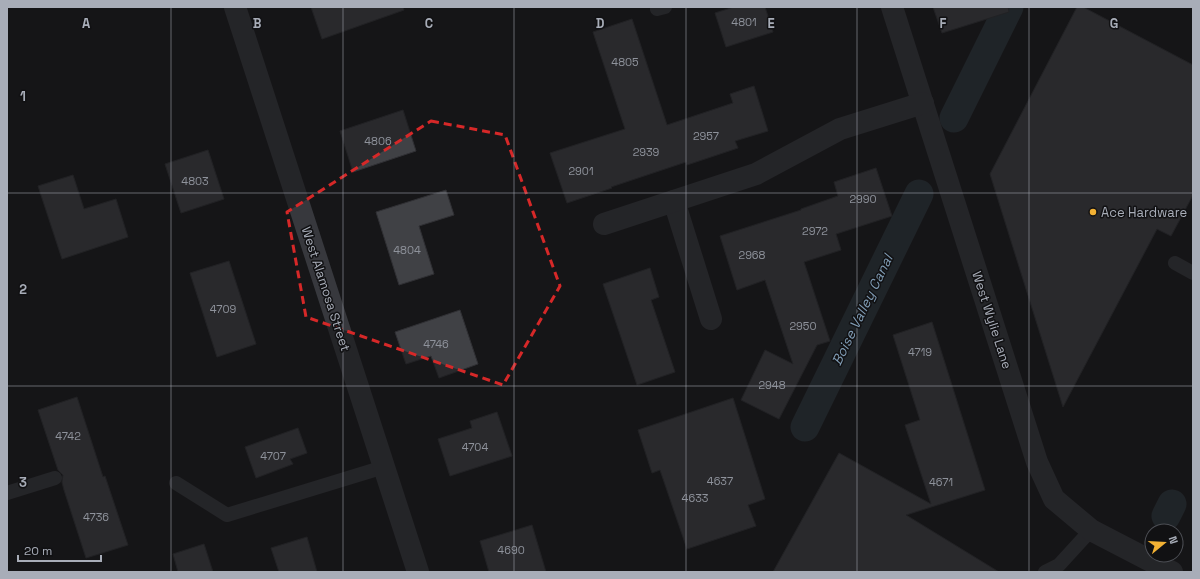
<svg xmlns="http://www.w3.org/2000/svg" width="1200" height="579" viewBox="0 0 1200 579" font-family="'Space Grotesk',sans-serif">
  <rect width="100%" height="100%" fill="#161618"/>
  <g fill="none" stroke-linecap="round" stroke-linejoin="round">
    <g stroke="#2c353c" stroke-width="29">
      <path d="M 954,118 L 1009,7"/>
      <path d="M 805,427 L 919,194"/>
      <path d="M 1166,516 L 1172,504"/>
    </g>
  </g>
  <g fill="#404145" stroke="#303034">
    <path d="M 311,7 L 403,7 L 404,10 L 322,39 Z"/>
    <path d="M 734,7 L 765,7 L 773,32 L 726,47 L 715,13 Z"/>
    <path d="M 933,7 L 1008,7 L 1009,12 L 942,33 Z"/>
    <path d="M 1077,7 L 1083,7 L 1193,65 L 1193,195 L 1171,236 L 1157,229 L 1063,407 L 990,174 Z"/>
    <path d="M 632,19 L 667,125 L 733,103 L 730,94 L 754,86 L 768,131 L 735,141 L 738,148 L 687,165 L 686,162 L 611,187 L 612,188 L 567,203 L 550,153 L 625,129 L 593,32 Z"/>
    <path d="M 403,110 L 416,151 L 353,172 L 340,131 Z"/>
    <path d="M 208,150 L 224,199 L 181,213 L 165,164 Z"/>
    <path d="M 876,168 L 892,216 L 836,234 L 841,250 L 804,262 L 830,341 L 817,345 L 779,419 L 741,400 L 765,350 L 793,364 L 765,280 L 737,290 L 720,236 L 801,210 L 801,209 L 838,196 L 834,182 Z"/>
    <path d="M 73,175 L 84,209 L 116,199 L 128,237 L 62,259 L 38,186 Z"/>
    <path d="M 446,190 L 454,215 L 419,226 L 434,274 L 399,285 L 376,212 Z"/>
    <path d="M 229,261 L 256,344 L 217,357 L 190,273 Z"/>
    <path d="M 650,268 L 659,297 L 651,300 L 675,372 L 637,385 L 603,284 Z"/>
    <path d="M 460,310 L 478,364 L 439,378 L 431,356 L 406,364 L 395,332 Z"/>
    <path d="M 932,322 L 985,490 L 906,515 L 999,572 L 773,572 L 839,453 L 931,504 L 905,425 L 920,420 L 893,335 Z"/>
    <path d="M 77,397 L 103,477 L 105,476 L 128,545 L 86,558 L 64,490 L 62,482 L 63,475 L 58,470 L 38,410 Z"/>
    <path d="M 733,398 L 765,499 L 748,505 L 756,526 L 687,549 L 660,470 L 652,473 L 638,430 Z"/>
    <path d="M 497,412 L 512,456 L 450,476 L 438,439 L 472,428 L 470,421 Z"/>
    <path d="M 298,428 L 307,453 L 290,459 L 293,464 L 256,478 L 245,447 Z"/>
    <path d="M 532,525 L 546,572 L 489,572 L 480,541 Z"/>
    <path d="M 307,537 L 317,572 L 279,572 L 271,548 Z"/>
    <path d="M 204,544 L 213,572 L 178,572 L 173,554 Z"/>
  </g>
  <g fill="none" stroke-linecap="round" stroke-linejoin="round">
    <g stroke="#37383d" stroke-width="14">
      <path d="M 657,9 L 665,7"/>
      <path d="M 1175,263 L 1193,273"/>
      <path d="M 176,483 L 227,515 L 384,467"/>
      <path d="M 7,493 L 55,478"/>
      <path d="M 1045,572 L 1059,565 L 1091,530"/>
    </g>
    <g stroke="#37383d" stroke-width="22">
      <path d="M 235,7 L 418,572"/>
      <path d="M 892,7 L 1037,462 L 1054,499 L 1091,530 L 1172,572"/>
      <path d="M 674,201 L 711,319"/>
      <path d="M 604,224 L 756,174 L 840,129 L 923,103"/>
    </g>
  </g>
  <path d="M0 0H1200V579H0ZM 431,121 L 505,135 L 560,286 L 503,385 L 306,317 L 287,212 Z" fill="#161618" fill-opacity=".55" fill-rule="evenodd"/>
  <path fill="none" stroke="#d62828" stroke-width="3" stroke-dasharray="8 5" stroke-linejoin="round" d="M 431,121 L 505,135 L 560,286 L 503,385 L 306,317 L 287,212 Z"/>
  <path fill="none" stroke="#a8adb8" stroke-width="1" stroke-opacity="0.55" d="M 171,7 L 171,572M 343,7 L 343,572M 514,7 L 514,572M 686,7 L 686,572M 857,7 L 857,572M 1029,7 L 1029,572M 7,193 L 1193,193M 7,386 L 1193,386"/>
  <circle fill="#f2b134" stroke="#111113" stroke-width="1.5" cx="1093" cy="212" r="4"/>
  <g text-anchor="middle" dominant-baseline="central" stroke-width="3" stroke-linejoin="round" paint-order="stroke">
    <g font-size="11" fill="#8e929b">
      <text x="744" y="22">4801</text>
      <text x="625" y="62">4805</text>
      <text x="706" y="136">2957</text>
      <text x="378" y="141">4806</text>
      <text x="646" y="152">2939</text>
      <text x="581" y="171">2901</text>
      <text x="195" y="181">4803</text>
      <text x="863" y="199">2990</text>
      <text x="815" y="231">2972</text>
      <text x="407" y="250">4804</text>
      <text x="752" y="255">2968</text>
      <text x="223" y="309">4709</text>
      <text x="803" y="326">2950</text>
      <text x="436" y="344">4746</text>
      <text x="920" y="352">4719</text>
      <text x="772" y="385">2948</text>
      <text x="68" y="436">4742</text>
      <text x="475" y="447">4704</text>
      <text x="273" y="456">4707</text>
      <text x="720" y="481">4637</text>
      <text x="941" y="482">4671</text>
      <text x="695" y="498">4633</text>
      <text x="96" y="517">4736</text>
      <text x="511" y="550">4690</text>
    </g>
    <g font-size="13" fill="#a8adb8" stroke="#111113" text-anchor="start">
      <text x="1101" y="212">Ace Hardware</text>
    </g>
    <g font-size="13" fill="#a8adb8" stroke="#111113">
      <text transform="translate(326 289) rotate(72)">West Alamosa Street</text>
      <text transform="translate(992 320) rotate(72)">West Wylie Lane</text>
    </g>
    <g font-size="14" font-style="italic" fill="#7f9bb3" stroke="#111113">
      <text transform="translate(862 310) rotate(-64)">Boise Valley Canal</text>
    </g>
  </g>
  <g font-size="13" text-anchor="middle" font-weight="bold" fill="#a8adb8" stroke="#111113" stroke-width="3" stroke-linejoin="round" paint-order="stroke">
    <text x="86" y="28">A</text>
    <text x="257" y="28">B</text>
    <text x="429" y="28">C</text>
    <text x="600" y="28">D</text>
    <text x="771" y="28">E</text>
    <text x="943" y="28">F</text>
    <text x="1114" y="28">G</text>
    <text x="23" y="101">1</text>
    <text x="23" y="294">2</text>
    <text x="23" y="487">3</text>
  </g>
  <rect width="1200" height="579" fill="none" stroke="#a8adb8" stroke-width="16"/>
  <g transform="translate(1164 543) rotate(72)"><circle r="19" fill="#111113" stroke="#4d4f55"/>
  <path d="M0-3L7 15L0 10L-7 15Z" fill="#f2b134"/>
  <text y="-6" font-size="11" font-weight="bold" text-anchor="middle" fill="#a8adb8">N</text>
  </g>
  <path d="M18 555v6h83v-6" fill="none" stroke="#a8adb8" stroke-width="2"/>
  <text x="24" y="555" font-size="12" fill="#a8adb8" stroke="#111113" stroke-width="3" paint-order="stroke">20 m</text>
</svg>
